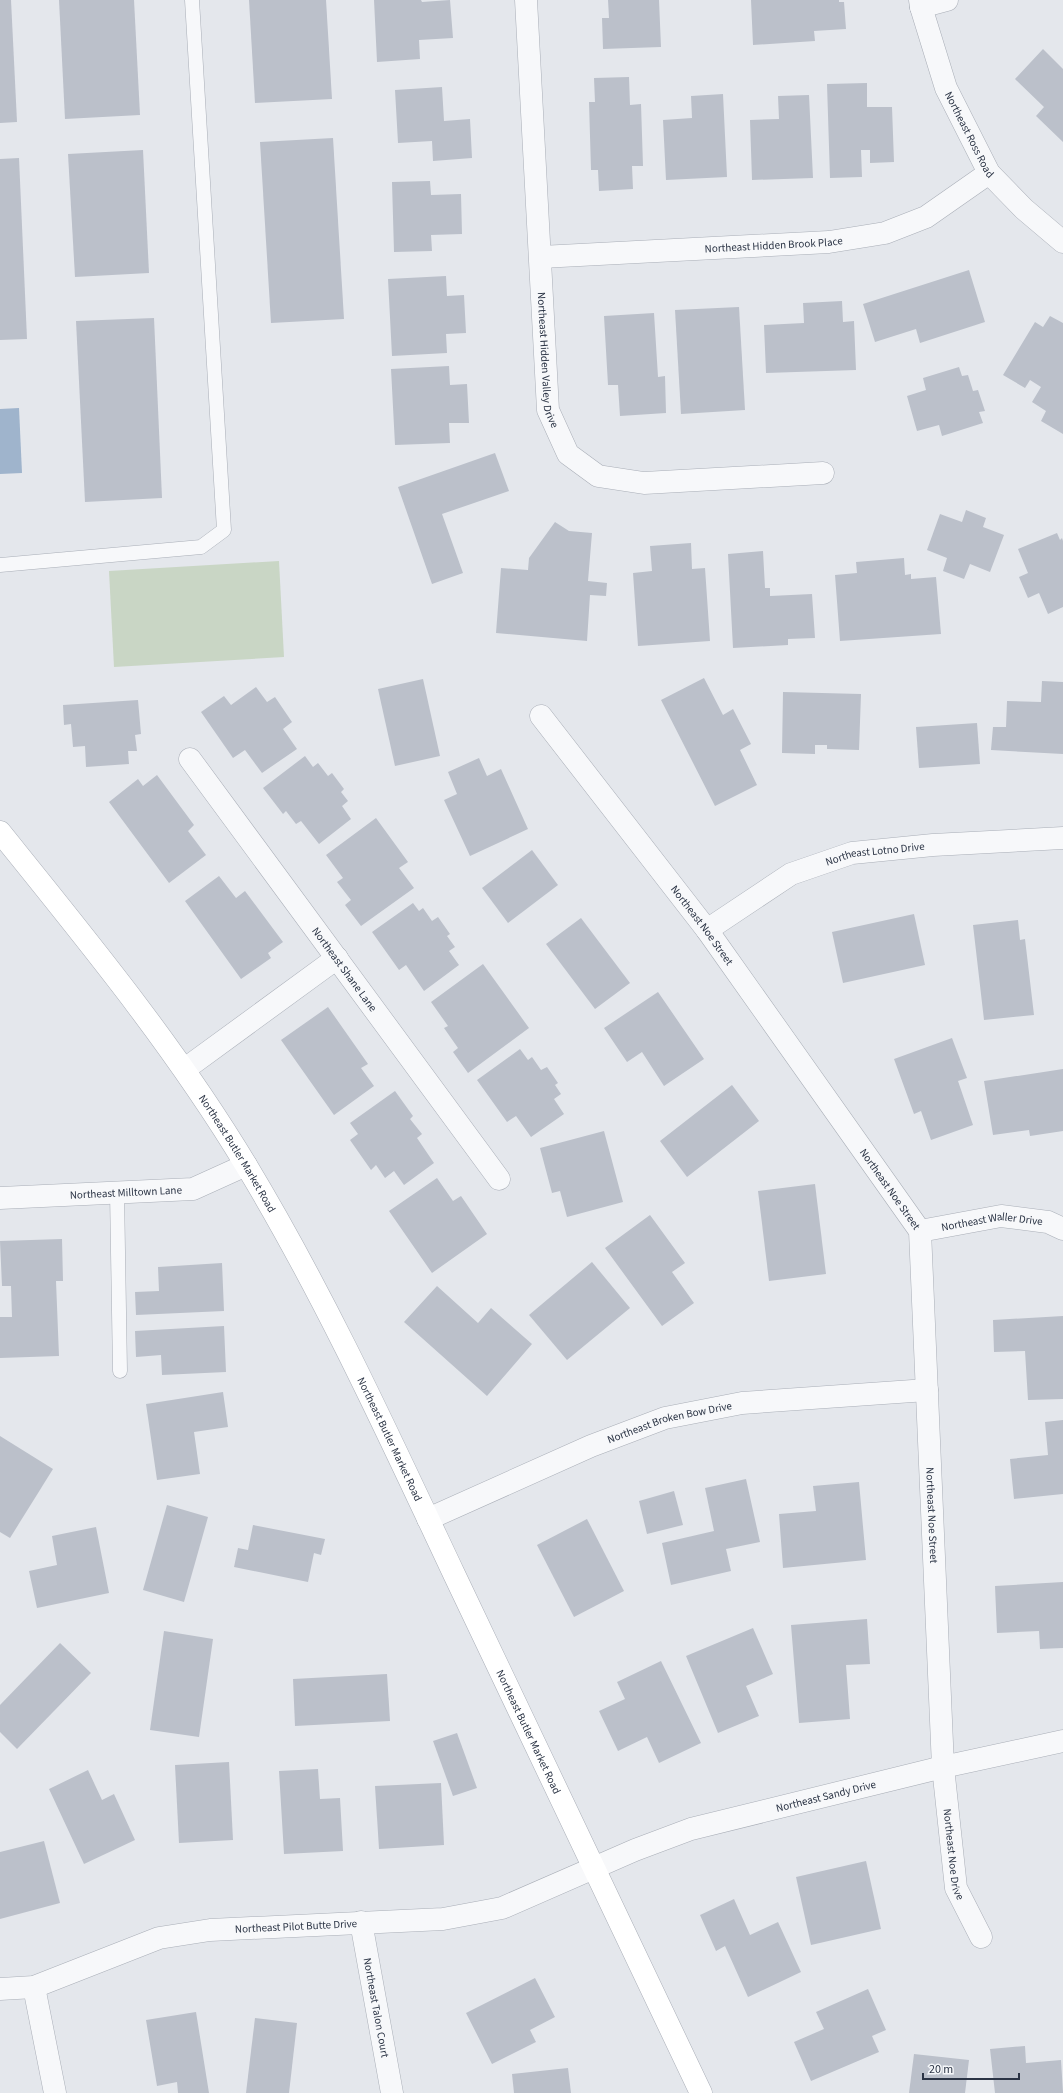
<svg xmlns="http://www.w3.org/2000/svg" width="1063" height="2093" viewBox="0 0 1063 2093" font-family="'Source Sans 3',sans-serif">
  <rect width="100%" height="100%" fill="#e4e7ec"/>
  <path fill="#c9d6c5" d="M 279,561 L 284,657 L 114,667 L 109,571 Z"/>
  <path fill="#9fb4cc" d="M 19,408 L 22,473 L 0,474 L 0,409 Z"/>
  <g fill="#bbc0ca">
    <path d="M 0,0 L 11,0 L 17,122 L 0,123 Z"/>
    <path d="M 59,0 L 134,0 L 140,115 L 65,119 Z"/>
    <path d="M 249,0 L 326,0 L 332,99 L 255,103 Z"/>
    <path d="M 374,0 L 421,0 L 422,2 L 450,0 L 453,38 L 419,40 L 420,59 L 377,62 Z"/>
    <path d="M 608,0 L 659,0 L 661,47 L 603,49 L 602,18 L 609,18 Z"/>
    <path d="M 751,0 L 839,0 L 839,2 L 844,2 L 846,29 L 814,31 L 815,41 L 753,45 Z"/>
    <path d="M 1043,49 L 1063,69 L 1063,142 L 1036,116 L 1044,107 L 1015,79 Z"/>
    <path d="M 629,77 L 630,105 L 641,104 L 643,166 L 632,166 L 633,189 L 599,191 L 598,170 L 591,170 L 589,102 L 595,102 L 594,78 Z"/>
    <path d="M 867,83 L 867,107 L 892,107 L 894,162 L 870,163 L 870,150 L 861,150 L 862,177 L 830,178 L 827,84 Z"/>
    <path d="M 442,87 L 444,121 L 470,119 L 472,158 L 433,161 L 432,141 L 398,143 L 395,90 Z"/>
    <path d="M 723,94 L 727,177 L 666,180 L 663,120 L 692,118 L 691,96 Z"/>
    <path d="M 809,95 L 813,178 L 752,180 L 750,120 L 779,119 L 778,96 Z"/>
    <path d="M 333,138 L 344,319 L 271,323 L 260,142 Z"/>
    <path d="M 143,150 L 149,273 L 75,277 L 68,154 Z"/>
    <path d="M 19,158 L 27,339 L 0,340 L 0,159 Z"/>
    <path d="M 430,181 L 431,195 L 461,194 L 462,234 L 431,235 L 432,251 L 394,252 L 392,182 Z"/>
    <path d="M 969,270 L 985,322 L 920,343 L 916,329 L 875,342 L 863,304 Z"/>
    <path d="M 446,276 L 447,296 L 464,295 L 466,333 L 446,334 L 447,353 L 392,356 L 388,279 Z"/>
    <path d="M 842,301 L 843,322 L 854,321 L 856,370 L 766,373 L 764,325 L 804,323 L 803,303 Z"/>
    <path d="M 739,307 L 745,410 L 681,414 L 675,310 Z"/>
    <path d="M 654,313 L 658,377 L 665,376 L 666,413 L 620,416 L 618,385 L 608,385 L 604,316 Z"/>
    <path d="M 1050,316 L 1063,323 L 1063,434 L 1041,421 L 1046,411 L 1032,402 L 1041,387 L 1030,380 L 1025,388 L 1003,375 L 1035,322 L 1043,327 Z"/>
    <path d="M 154,318 L 162,498 L 85,502 L 76,321 Z"/>
    <path d="M 449,366 L 450,385 L 467,384 L 469,423 L 449,423 L 450,443 L 395,445 L 391,369 Z"/>
    <path d="M 959,367 L 962,376 L 968,375 L 973,391 L 978,390 L 985,411 L 979,412 L 983,423 L 942,436 L 939,425 L 917,431 L 907,396 L 926,390 L 923,378 Z"/>
    <path d="M 495,453 L 509,491 L 442,514 L 463,573 L 432,584 L 398,487 Z"/>
    <path d="M 966,510 L 986,518 L 983,527 L 1004,535 L 990,572 L 970,564 L 964,579 L 943,571 L 947,558 L 927,550 L 940,514 L 962,522 Z"/>
    <path d="M 555,522 L 569,531 L 592,533 L 588,581 L 607,583 L 606,596 L 590,595 L 587,641 L 496,633 L 501,568 L 528,570 L 529,558 Z"/>
    <path d="M 1057,533 L 1060,540 L 1062,538 L 1063,541 L 1063,607 L 1048,614 L 1039,593 L 1028,598 L 1019,577 L 1028,573 L 1018,549 Z"/>
    <path d="M 691,543 L 692,569 L 705,568 L 710,641 L 638,646 L 633,573 L 652,571 L 650,546 Z"/>
    <path d="M 763,551 L 765,588 L 770,588 L 770,596 L 812,594 L 815,638 L 788,639 L 788,645 L 733,648 L 728,554 Z"/>
    <path d="M 904,558 L 905,575 L 911,574 L 911,579 L 936,577 L 941,634 L 840,641 L 835,575 L 857,573 L 856,562 Z"/>
    <path d="M 704,678 L 723,715 L 733,709 L 751,744 L 740,750 L 757,785 L 715,806 L 661,700 Z"/>
    <path d="M 423,679 L 440,756 L 395,766 L 378,689 Z"/>
    <path d="M 1042,681 L 1063,682 L 1063,754 L 991,750 L 993,727 L 1006,727 L 1007,701 L 1041,702 Z"/>
    <path d="M 256,687 L 267,702 L 275,697 L 292,722 L 283,729 L 297,749 L 262,773 L 245,750 L 233,758 L 201,712 L 224,696 L 231,705 Z"/>
    <path d="M 783,692 L 861,694 L 859,750 L 827,749 L 827,745 L 815,745 L 815,754 L 782,753 Z"/>
    <path d="M 138,700 L 141,734 L 135,735 L 137,751 L 128,751 L 129,764 L 86,767 L 85,746 L 73,747 L 71,724 L 64,725 L 63,705 Z"/>
    <path d="M 977,723 L 980,764 L 919,768 L 916,727 Z"/>
    <path d="M 305,756 L 313,767 L 318,763 L 328,776 L 332,773 L 344,789 L 341,792 L 348,801 L 342,806 L 351,819 L 319,844 L 301,821 L 296,824 L 286,811 L 283,814 L 263,788 Z"/>
    <path d="M 479,758 L 487,776 L 501,769 L 528,829 L 470,856 L 444,800 L 457,794 L 448,772 Z"/>
    <path d="M 157,775 L 194,825 L 188,831 L 206,855 L 169,883 L 109,802 L 138,779 L 143,786 Z"/>
    <path d="M 376,818 L 408,862 L 399,868 L 414,888 L 361,926 L 345,905 L 351,900 L 337,882 L 343,878 L 326,855 Z"/>
    <path d="M 532,850 L 558,885 L 508,923 L 482,888 Z"/>
    <path d="M 219,876 L 236,898 L 245,891 L 283,942 L 268,953 L 271,958 L 241,979 L 185,901 Z"/>
    <path d="M 413,903 L 419,911 L 423,908 L 432,921 L 438,917 L 450,934 L 447,936 L 455,947 L 449,951 L 459,965 L 424,991 L 406,965 L 399,970 L 372,932 Z"/>
    <path d="M 914,914 L 925,965 L 843,983 L 832,932 Z"/>
    <path d="M 581,918 L 630,983 L 595,1009 L 546,944 Z"/>
    <path d="M 1018,920 L 1020,940 L 1025,939 L 1034,1015 L 984,1020 L 973,925 Z"/>
    <path d="M 483,964 L 529,1028 L 468,1073 L 453,1052 L 458,1048 L 444,1028 L 448,1026 L 431,1002 Z"/>
    <path d="M 658,992 L 704,1059 L 664,1086 L 642,1052 L 627,1062 L 604,1028 Z"/>
    <path d="M 328,1007 L 368,1064 L 361,1068 L 374,1086 L 334,1115 L 281,1040 Z"/>
    <path d="M 952,1038 L 967,1078 L 958,1081 L 973,1125 L 931,1140 L 921,1111 L 914,1114 L 894,1059 Z"/>
    <path d="M 520,1049 L 528,1060 L 532,1057 L 541,1070 L 547,1067 L 558,1083 L 555,1085 L 561,1094 L 554,1099 L 564,1114 L 531,1137 L 516,1116 L 507,1122 L 477,1080 Z"/>
    <path d="M 1063,1069 L 1063,1131 L 1030,1136 L 1029,1130 L 993,1135 L 984,1081 Z"/>
    <path d="M 732,1085 L 759,1121 L 687,1177 L 660,1141 Z"/>
    <path d="M 395,1091 L 413,1116 L 410,1119 L 422,1134 L 417,1138 L 434,1163 L 404,1185 L 394,1171 L 385,1178 L 376,1165 L 371,1170 L 350,1140 L 358,1134 L 350,1123 Z"/>
    <path d="M 604,1131 L 623,1202 L 567,1217 L 560,1191 L 552,1193 L 540,1148 Z"/>
    <path d="M 437,1178 L 453,1201 L 461,1196 L 487,1234 L 432,1273 L 389,1211 Z"/>
    <path d="M 815,1184 L 826,1274 L 769,1281 L 758,1191 Z"/>
    <path d="M 650,1215 L 685,1263 L 672,1272 L 694,1303 L 662,1326 L 605,1248 Z"/>
    <path d="M 62,1239 L 63,1281 L 56,1281 L 59,1356 L 0,1358 L 0,1317 L 12,1317 L 11,1286 L 2,1286 L 0,1241 Z"/>
    <path d="M 592,1262 L 630,1308 L 567,1360 L 529,1315 Z"/>
    <path d="M 222,1263 L 224,1311 L 136,1315 L 135,1292 L 159,1291 L 158,1267 Z"/>
    <path d="M 437,1286 L 478,1323 L 491,1308 L 532,1344 L 487,1396 L 404,1322 Z"/>
    <path d="M 1063,1316 L 1063,1399 L 1028,1400 L 1025,1351 L 994,1352 L 993,1320 Z"/>
    <path d="M 224,1326 L 226,1372 L 162,1375 L 161,1355 L 136,1357 L 135,1331 Z"/>
    <path d="M 223,1392 L 228,1427 L 194,1432 L 200,1474 L 157,1480 L 146,1404 Z"/>
    <path d="M 1063,1420 L 1063,1494 L 1014,1499 L 1010,1459 L 1048,1455 L 1045,1422 Z"/>
    <path d="M 0,1436 L 53,1469 L 10,1538 L 0,1532 Z"/>
    <path d="M 746,1479 L 760,1542 L 726,1549 L 731,1571 L 671,1585 L 662,1543 L 714,1531 L 705,1488 Z"/>
    <path d="M 859,1482 L 866,1560 L 783,1568 L 779,1514 L 816,1511 L 813,1486 Z"/>
    <path d="M 674,1491 L 683,1525 L 647,1534 L 639,1501 Z"/>
    <path d="M 167,1505 L 208,1517 L 184,1602 L 143,1590 Z"/>
    <path d="M 587,1519 L 624,1591 L 574,1617 L 537,1545 Z"/>
    <path d="M 253,1525 L 325,1539 L 321,1555 L 314,1553 L 308,1582 L 234,1567 L 238,1548 L 248,1550 Z"/>
    <path d="M 96,1527 L 109,1593 L 37,1608 L 29,1571 L 57,1565 L 52,1536 Z"/>
    <path d="M 1063,1582 L 1063,1648 L 1040,1649 L 1039,1631 L 997,1633 L 995,1586 Z"/>
    <path d="M 867,1619 L 870,1664 L 846,1665 L 850,1719 L 799,1723 L 791,1625 Z"/>
    <path d="M 753,1628 L 773,1674 L 746,1686 L 759,1716 L 718,1733 L 686,1656 Z"/>
    <path d="M 164,1631 L 213,1639 L 199,1737 L 150,1730 Z"/>
    <path d="M 60,1643 L 91,1673 L 17,1749 L 0,1732 L 0,1705 Z"/>
    <path d="M 661,1661 L 701,1743 L 659,1763 L 647,1737 L 618,1751 L 599,1711 L 625,1699 L 617,1682 Z"/>
    <path d="M 387,1674 L 390,1721 L 295,1726 L 293,1679 Z"/>
    <path d="M 457,1733 L 477,1788 L 453,1796 L 433,1741 Z"/>
    <path d="M 229,1762 L 233,1840 L 179,1843 L 175,1765 Z"/>
    <path d="M 318,1769 L 320,1799 L 340,1798 L 343,1851 L 284,1854 L 279,1771 Z"/>
    <path d="M 88,1770 L 102,1800 L 114,1794 L 135,1840 L 84,1864 L 49,1789 Z"/>
    <path d="M 441,1783 L 444,1845 L 379,1849 L 375,1786 Z"/>
    <path d="M 44,1841 L 60,1903 L 0,1919 L 0,1852 Z"/>
    <path d="M 866,1861 L 881,1929 L 811,1945 L 796,1877 Z"/>
    <path d="M 734,1899 L 750,1935 L 778,1922 L 801,1972 L 748,1997 L 725,1946 L 716,1951 L 700,1915 Z"/>
    <path d="M 535,1978 L 555,2017 L 530,2030 L 536,2042 L 492,2064 L 466,2013 Z"/>
    <path d="M 868,1989 L 886,2030 L 872,2036 L 879,2052 L 811,2081 L 794,2042 L 824,2029 L 816,2012 Z"/>
    <path d="M 196,2012 L 209,2093 L 178,2093 L 177,2082 L 157,2086 L 146,2020 Z"/>
    <path d="M 255,2018 L 297,2023 L 289,2093 L 246,2093 Z"/>
    <path d="M 1025,2046 L 1026,2063 L 1061,2060 L 1063,2093 L 995,2093 L 990,2049 Z"/>
    <path d="M 914,2054 L 969,2060 L 965,2093 L 909,2093 Z"/>
    <path d="M 568,2068 L 571,2093 L 514,2093 L 512,2074 Z"/>
  </g>
  <g fill="none" stroke-linecap="round" stroke-linejoin="round">
    <g stroke="#a9aeb7" stroke-width="15">
      <g id="service">
        <path d="M 0,565 L 201,547 L 224,530 L 192,0"/>
        <path d="M 117,1192 L 120,1371"/>
      </g>
    </g>
    <g stroke="#a9aeb7" stroke-width="23">
      <g id="minor">
        <path id="s1" d="M 526,0 L 548,410 L 568,454 L 598,476 L 644,483 L 823,473"/>
        <path id="s2" d="M 920,0 L 921,7 L 946,88 L 989,173 L 1024,209 L 1063,242"/>
        <path d="M 921,7 L 947,0"/>
        <path id="s3" d="M 541,257 L 829,242 L 885,233 L 926,217 L 989,173"/>
        <path id="s4" d="M 541,716 L 707,930 L 920,1231 L 943,1767 L 956,1888 L 981,1937"/>
        <path id="s5" d="M 190,759 L 499,1179"/>
        <path id="s6" d="M 707,930 L 791,874 L 852,853 L 933,845 L 1063,838"/>
        <path d="M 185,1069 L 337,958"/>
        <path id="s7" d="M 0,1198 L 193,1189 L 246,1165"/>
        <path id="s8" d="M 920,1231 L 1001,1216 L 1048,1222 L 1063,1229"/>
        <path id="s9" d="M 428,1519 L 591,1446 L 665,1418 L 742,1403 L 927,1390"/>
        <path id="s10" d="M 361,1922 L 392,2093"/>
        <path d="M 34,1987 L 55,2093"/>
        <path id="s11" d="M 0,1989 L 34,1987 L 159,1938 L 210,1930 L 443,1919 L 502,1908 L 635,1850 L 691,1829 L 943,1767 L 1063,1741"/>
      </g>
    </g>
    <g stroke="#a9aeb7" stroke-width="23">
      <g id="secondary">
        <path id="s12" d="M 0,832 C 87,940 175,1047 246,1165 C 325,1296 389,1436 454,1574 C 536,1747 618,1920 701,2093"/>
      </g>
    </g>
    <use href="#service" stroke="#f7f8fa" stroke-width="14"/>
    <use href="#minor" stroke="#f7f8fa" stroke-width="22"/>
    <use href="#secondary" stroke="#fff" stroke-width="22"/>
  </g>
  <g text-anchor="middle" dominant-baseline="central" stroke-width="3.5" stroke-linejoin="round" paint-order="stroke">
    <g font-size="11" fill="#2b3445" stroke="#f4f6f9">
      <text stroke="none"><textPath href="#s2" startOffset="144">Northeast Ross Road</textPath></text>
      <text stroke="none"><textPath href="#s3" startOffset="233">Northeast Hidden Brook Place</textPath></text>
      <text stroke="none"><textPath href="#s1" startOffset="361">Northeast Hidden Valley Drive</textPath></text>
      <text stroke="none"><textPath href="#s6" startOffset="188">Northeast Lotno Drive</textPath></text>
      <text stroke="none"><textPath href="#s4" startOffset="264">Northeast Noe Street</textPath></text>
      <text stroke="none"><textPath href="#s5" startOffset="261">Northeast Shane Lane</textPath></text>
      <text stroke="none"><textPath href="#s12" startOffset="400">Northeast Butler Market Road</textPath></text>
      <text stroke="none"><textPath href="#s4" startOffset="588">Northeast Noe Street</textPath></text>
      <text stroke="none"><textPath href="#s7" startOffset="126">Northeast Milltown Lane</textPath></text>
      <text stroke="none"><textPath href="#s8" startOffset="73">Northeast Waller Drive</textPath></text>
      <text stroke="none"><textPath href="#s9" startOffset="261">Northeast Broken Bow Drive</textPath></text>
      <text stroke="none"><textPath href="#s12" startOffset="724">Northeast Butler Market Road</textPath></text>
      <text stroke="none"><textPath href="#s4" startOffset="924">Northeast Noe Street</textPath></text>
      <text stroke="none"><textPath href="#s12" startOffset="1048">Northeast Butler Market Road</textPath></text>
      <text stroke="none"><textPath href="#s11" startOffset="857">Northeast Sandy Drive</textPath></text>
      <text stroke="none"><textPath href="#s4" startOffset="1264">Northeast Noe Drive</textPath></text>
      <text stroke="none"><textPath href="#s11" startOffset="306">Northeast Pilot Butte Drive</textPath></text>
      <text stroke="none"><textPath href="#s10" startOffset="87">Northeast Talon Court</textPath></text>
    </g>
  </g>
  <path d="M923 2073v6h96v-6" fill="none" stroke="#2b3445" stroke-width="2"/>
  <text x="929" y="2073" font-size="12" fill="#2b3445" stroke="#f4f6f9" stroke-width="3" paint-order="stroke">20 m</text>
</svg>
